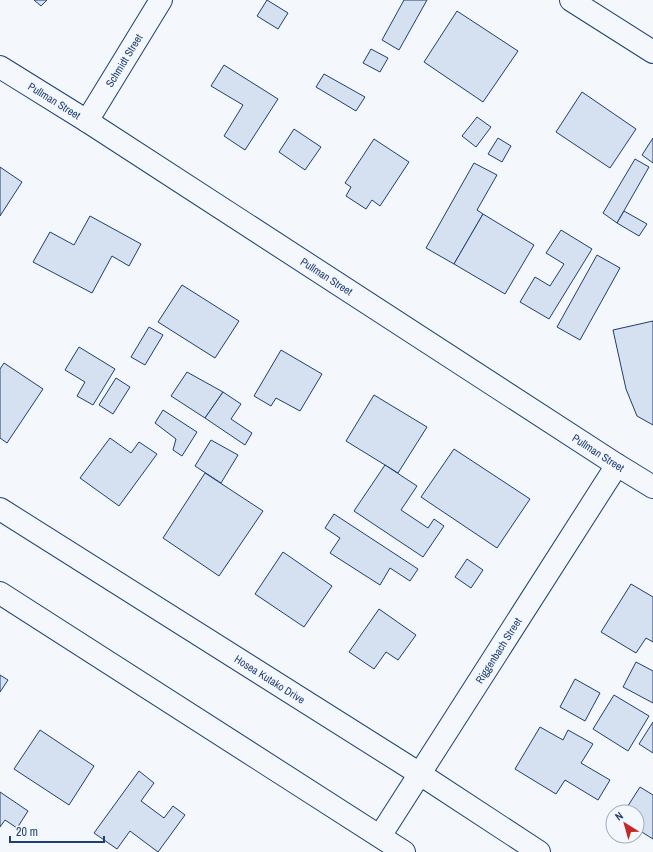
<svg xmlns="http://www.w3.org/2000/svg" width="653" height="852" viewBox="0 0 653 852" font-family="'Archivo Narrow',sans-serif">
  <rect width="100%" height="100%" fill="#f4f7fb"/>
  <g fill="#d5e0f0" stroke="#1d3f73">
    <path d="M 34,0 L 47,0 L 41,6 Z"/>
    <path d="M 267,0 L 288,13 L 278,29 L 257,16 Z"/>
    <path d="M 404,0 L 427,0 L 399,50 L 382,40 Z"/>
    <path d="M 457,11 L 518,51 L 483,102 L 424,62 Z"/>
    <path d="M 371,49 L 388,58 L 380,72 L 363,63 Z"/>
    <path d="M 224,65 L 278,99 L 245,150 L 224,136 L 243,105 L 211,86 Z"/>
    <path d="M 324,74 L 365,97 L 356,111 L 316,87 Z"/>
    <path d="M 582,92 L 636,129 L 610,168 L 556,132 Z"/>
    <path d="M 477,117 L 491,127 L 476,147 L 462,136 Z"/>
    <path d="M 294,129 L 321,147 L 305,170 L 279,152 Z"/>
    <path d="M 498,138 L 511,146 L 502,162 L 488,154 Z"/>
    <path d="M 653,138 L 653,163 L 642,155 Z"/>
    <path d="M 374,139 L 409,162 L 380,206 L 372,200 L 366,209 L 346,196 L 351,187 L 345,183 Z"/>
    <path d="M 635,159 L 649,167 L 617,223 L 603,213 Z"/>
    <path d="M 474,163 L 497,175 L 477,210 L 483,214 L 454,264 L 426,248 Z"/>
    <path d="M 0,167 L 22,182 L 0,216 Z"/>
    <path d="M 624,211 L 647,224 L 639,236 L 617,223 Z"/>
    <path d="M 483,214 L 534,245 L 505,294 L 454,264 Z"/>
    <path d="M 90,216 L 141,244 L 129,266 L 112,256 L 92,293 L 33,262 L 50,232 L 74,245 Z"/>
    <path d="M 561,230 L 592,249 L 549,319 L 520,302 L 535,277 L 550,286 L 564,264 L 546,253 Z"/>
    <path d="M 597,255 L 620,268 L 580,340 L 557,327 Z"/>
    <path d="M 182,285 L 239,321 L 215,358 L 158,322 Z"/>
    <path d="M 653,321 L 653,425 L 637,416 L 626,389 L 613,330 Z"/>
    <path d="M 149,327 L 163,335 L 145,365 L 131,357 Z"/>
    <path d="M 79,347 L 115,369 L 93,405 L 77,396 L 85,382 L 65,370 Z"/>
    <path d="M 281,350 L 322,374 L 300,411 L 276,398 L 271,406 L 254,396 Z"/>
    <path d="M 4,363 L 43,389 L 7,443 L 0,438 L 0,369 Z"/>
    <path d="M 187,372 L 223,392 L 205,418 L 171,396 Z"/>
    <path d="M 116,378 L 130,387 L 113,414 L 99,405 Z"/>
    <path d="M 223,392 L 241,404 L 231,419 L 252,433 L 245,445 L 205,418 Z"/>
    <path d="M 374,395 L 427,427 L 398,473 L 346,441 Z"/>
    <path d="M 163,410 L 197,432 L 182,456 L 173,450 L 176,439 L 155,423 Z"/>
    <path d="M 110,438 L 131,453 L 139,442 L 157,454 L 119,506 L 80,478 Z"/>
    <path d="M 211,440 L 238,455 L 221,483 L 195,466 Z"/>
    <path d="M 454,449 L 530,499 L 497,548 L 421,497 Z"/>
    <path d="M 385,465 L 417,486 L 401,510 L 428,528 L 434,519 L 444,526 L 423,557 L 354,511 Z"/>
    <path d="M 205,473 L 263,511 L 219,576 L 163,538 Z"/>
    <path d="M 334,514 L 418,569 L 410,581 L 390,568 L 380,585 L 330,553 L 340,538 L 325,528 Z"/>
    <path d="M 283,552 L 332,586 L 304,627 L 255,594 Z"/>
    <path d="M 467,559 L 483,570 L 471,588 L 455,577 Z"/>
    <path d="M 631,584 L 653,597 L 653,642 L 646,638 L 636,653 L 601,632 Z"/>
    <path d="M 379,609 L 416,635 L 398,660 L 386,652 L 374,669 L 349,652 Z"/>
    <path d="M 636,662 L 653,671 L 653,703 L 623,687 Z"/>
    <path d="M 0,675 L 8,680 L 0,692 Z"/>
    <path d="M 575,679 L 600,693 L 585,721 L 560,707 Z"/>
    <path d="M 614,695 L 649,716 L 628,751 L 593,729 Z"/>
    <path d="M 653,722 L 653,753 L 639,744 Z"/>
    <path d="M 540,727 L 563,740 L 568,730 L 593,744 L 581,763 L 610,780 L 598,800 L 565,780 L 556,794 L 515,769 Z"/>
    <path d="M 40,730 L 94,766 L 69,805 L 14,769 Z"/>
    <path d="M 139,771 L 154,783 L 141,801 L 164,818 L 173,806 L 185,815 L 158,852 L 130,831 L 117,849 L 94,833 Z"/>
    <path d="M 640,787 L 653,795 L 653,839 L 637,829 L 637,812 L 624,812 Z"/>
    <path d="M 0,792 L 28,811 L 17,828 L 5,820 L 0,827 Z"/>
  </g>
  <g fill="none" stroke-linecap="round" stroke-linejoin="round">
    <g stroke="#1d3f73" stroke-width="24">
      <g id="street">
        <path d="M 571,0 L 653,52"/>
        <path id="s1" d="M 0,67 L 87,121 L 617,465 L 653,487"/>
        <path id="s2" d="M 87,121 L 161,0"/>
        <path id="s3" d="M 380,836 L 617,465"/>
      </g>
    </g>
    <g stroke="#1d3f73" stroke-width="24">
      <g id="primary">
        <path id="s4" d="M 0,509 L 420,774 L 539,852"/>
        <path d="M 0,593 L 404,852"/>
      </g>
    </g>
    <use href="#street" stroke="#f4f7fb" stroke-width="22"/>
    <use href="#primary" stroke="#f4f7fb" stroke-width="22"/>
  </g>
  <g text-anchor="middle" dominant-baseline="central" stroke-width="3" stroke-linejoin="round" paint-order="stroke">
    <g font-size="11" fill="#1d3f73" stroke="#f4f7fb">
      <text stroke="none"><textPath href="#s2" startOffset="71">Schmidt Street</textPath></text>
      <text stroke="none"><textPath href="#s1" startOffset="64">Pullman Street</textPath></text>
      <text stroke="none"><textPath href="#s1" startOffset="388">Pullman Street</textPath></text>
      <text stroke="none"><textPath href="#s1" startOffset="712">Pullman Street</textPath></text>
      <text stroke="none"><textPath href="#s3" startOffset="220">Riggenbach Street</textPath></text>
      <text stroke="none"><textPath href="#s4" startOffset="319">Hosea Kutako Drive</textPath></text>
    </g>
  </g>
  <g transform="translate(625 824) rotate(323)"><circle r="19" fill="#f4f7fb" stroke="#9eadc5"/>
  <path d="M0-3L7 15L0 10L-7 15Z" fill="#c62828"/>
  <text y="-6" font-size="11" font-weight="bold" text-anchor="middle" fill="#1d3f73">N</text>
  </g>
  <path d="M10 836v6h94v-6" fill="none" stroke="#1d3f73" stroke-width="2"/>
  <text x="16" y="836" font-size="12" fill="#1d3f73" stroke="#f4f7fb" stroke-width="3" paint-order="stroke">20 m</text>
</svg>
